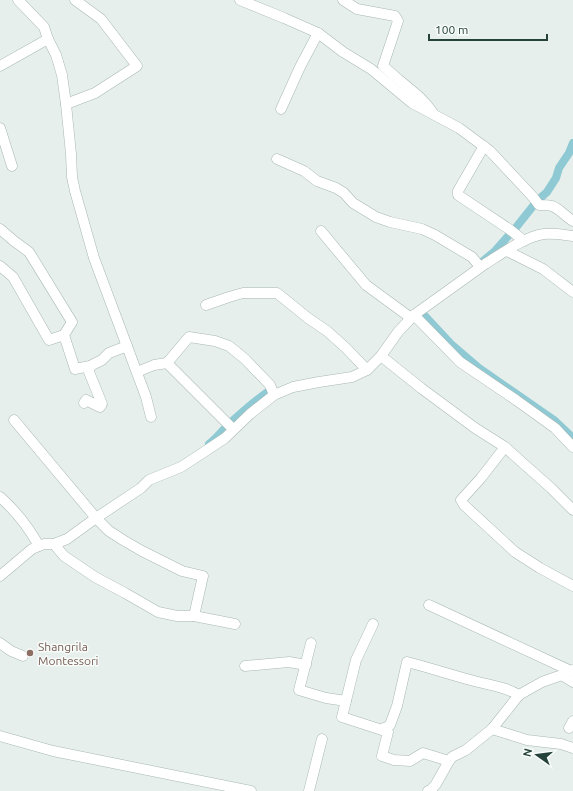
<svg xmlns="http://www.w3.org/2000/svg" width="573" height="791" viewBox="0 0 573 791" font-family="Ubuntu,sans-serif">
  <rect width="100%" height="100%" fill="#e6efeb"/>
  <g fill="none" stroke-linecap="round" stroke-linejoin="round">
    <g stroke="#8ec9d4" stroke-width="8">
      <path d="M 514,230 L 537,201 L 547,192 L 556,178 L 559,168 L 569,153 L 573,143"/>
      <path d="M 483,261 L 495,251 L 510,234"/>
      <path d="M 424,315 L 451,344 L 479,368 L 554,420 L 573,438"/>
      <path d="M 209,444 C 216,439 221,432 227,426 C 240,414 254,401 269,391"/>
    </g>
    <g stroke="#a8b8b2" stroke-width="11">
      <g id="minor">
        <path d="M 240,0 L 284,18 L 318,33 L 343,52 L 371,69 L 412,103 L 459,128 L 490,151 L 533,197 L 539,205 C 543,205 548,205 552,206 C 560,209 566,217 573,221"/>
        <path d="M 343,0 L 357,9 L 395,16 L 398,21 L 383,66 C 388,70 393,75 398,79 C 412,91 422,97 433,113"/>
        <path d="M 48,39 L 56,55 L 62,75 L 66,104 L 71,154 L 72,177 L 75,191 L 94,258 L 146,397 L 151,417"/>
        <path d="M 0,66 L 48,39 L 44,27 L 18,0"/>
        <path d="M 66,104 L 95,93 L 137,66 L 101,19 L 75,0"/>
        <path d="M 281,109 L 300,67 L 318,33"/>
        <path d="M 0,128 L 12,166"/>
        <path d="M 484,146 L 458,191 L 458,195 L 509,229 L 524,241"/>
        <path d="M 277,159 L 304,171 L 317,181 L 336,188 L 344,193 L 353,203 L 376,217 L 390,222 L 422,229 L 435,235 L 472,257 L 480,267"/>
        <path d="M 0,229 L 14,241 L 29,252 L 72,322 L 64,335 L 75,369 L 90,366 L 102,360 L 109,353 L 127,346"/>
        <path d="M 321,231 L 366,285 L 411,318"/>
        <path d="M 507,251 L 543,269 L 573,292"/>
        <path d="M 0,266 L 13,277 L 49,340 L 64,335"/>
        <path d="M 206,305 L 229,297 L 243,293 L 277,293 L 308,318 L 327,331 L 346,348 L 367,370"/>
        <path d="M 414,315 L 460,362 L 516,400 L 555,428 L 573,447"/>
        <path d="M 381,356 L 421,388 L 475,428 L 505,447 L 525,465 L 551,488 L 573,510"/>
        <path d="M 167,363 L 189,337 L 215,341 L 229,346 L 245,359 L 270,385 L 274,395"/>
        <path d="M 137,372 L 154,365 L 167,363 L 233,429"/>
        <path d="M 84,403 L 86,400 L 100,407 L 102,404 L 89,372 L 90,366"/>
        <path d="M 14,420 L 96,518 L 109,531 L 123,540 L 142,551 L 182,571 L 203,576 L 194,616 L 235,624"/>
        <path d="M 505,447 L 481,478 L 461,500 L 464,505 L 515,552 L 540,568 L 573,586"/>
        <path d="M 0,497 C 16,511 29,528 39,546"/>
        <path d="M 54,544 L 64,556 L 95,577 L 125,593 L 158,612 L 177,616 L 194,616"/>
        <path d="M 0,576 L 32,549 L 44,544 L 54,544 L 67,539 L 96,518 L 141,488 L 149,480 L 181,467 L 204,452 L 225,438 L 250,414 L 274,395 L 293,387 L 319,382 L 352,377 L 367,370 L 381,356 L 398,332 L 414,315 L 485,264 C 501,254 526,236 544,234 C 554,233 564,235 573,236"/>
        <path d="M 429,605 L 571,671"/>
        <path d="M 373,624 L 356,660 L 342,717 L 382,730 L 390,725 L 397,706 L 407,662 C 431,668 454,676 478,682 C 494,686 505,687 519,695"/>
        <path d="M 0,643 L 11,651 L 23,656"/>
        <path d="M 311,643 L 299,690 L 326,698 L 346,701"/>
        <path d="M 245,666 L 289,662 L 306,665"/>
        <path d="M 562,675 L 573,682"/>
        <path d="M 384,728 L 388,732 L 382,756 L 394,760 L 410,761 L 423,753 L 449,761"/>
        <path d="M 569,728 L 573,721"/>
        <path d="M 492,729 L 508,734 L 527,740 L 561,744 L 573,748"/>
        <path d="M 0,736 L 53,751 L 251,791"/>
        <path d="M 309,791 L 322,739"/>
        <path d="M 428,791 L 431,790 L 436,784 L 449,761 L 452,757 L 466,750 L 492,729 L 519,695 L 542,682 L 562,675 L 573,670"/>
      </g>
    </g>
    <use href="#minor" stroke="#fff" stroke-width="10"/>
  </g>
  <circle fill="#8d6e63" stroke="#f7fbf9" stroke-width="1.5" cx="30" cy="653" r="4"/>
  <g text-anchor="middle" dominant-baseline="central" stroke-width="3" stroke-linejoin="round" paint-order="stroke">
    <g font-size="12" fill="#785e54" stroke="#f7fbf9" text-anchor="start">
      <text x="38" y="646">Shangrila<tspan x="38" dy="14">Montessori</tspan></text>
    </g>
  </g>
  <g transform="translate(537 755) rotate(284)" stroke="#f7fbf9" stroke-width="3" paint-order="stroke">
  <path d="M0-3L7 15L0 10L-7 15Z" fill="#24423a"/>
  <text y="-6" font-size="11" font-weight="bold" text-anchor="middle" fill="#24423a">N</text>
  </g>
  <path d="M429 34v6h118v-6" fill="none" stroke="#24423a" stroke-width="2"/>
  <text x="435" y="34" font-size="12" fill="#24423a" stroke="#f7fbf9" stroke-width="3" paint-order="stroke">100 m</text>
</svg>
